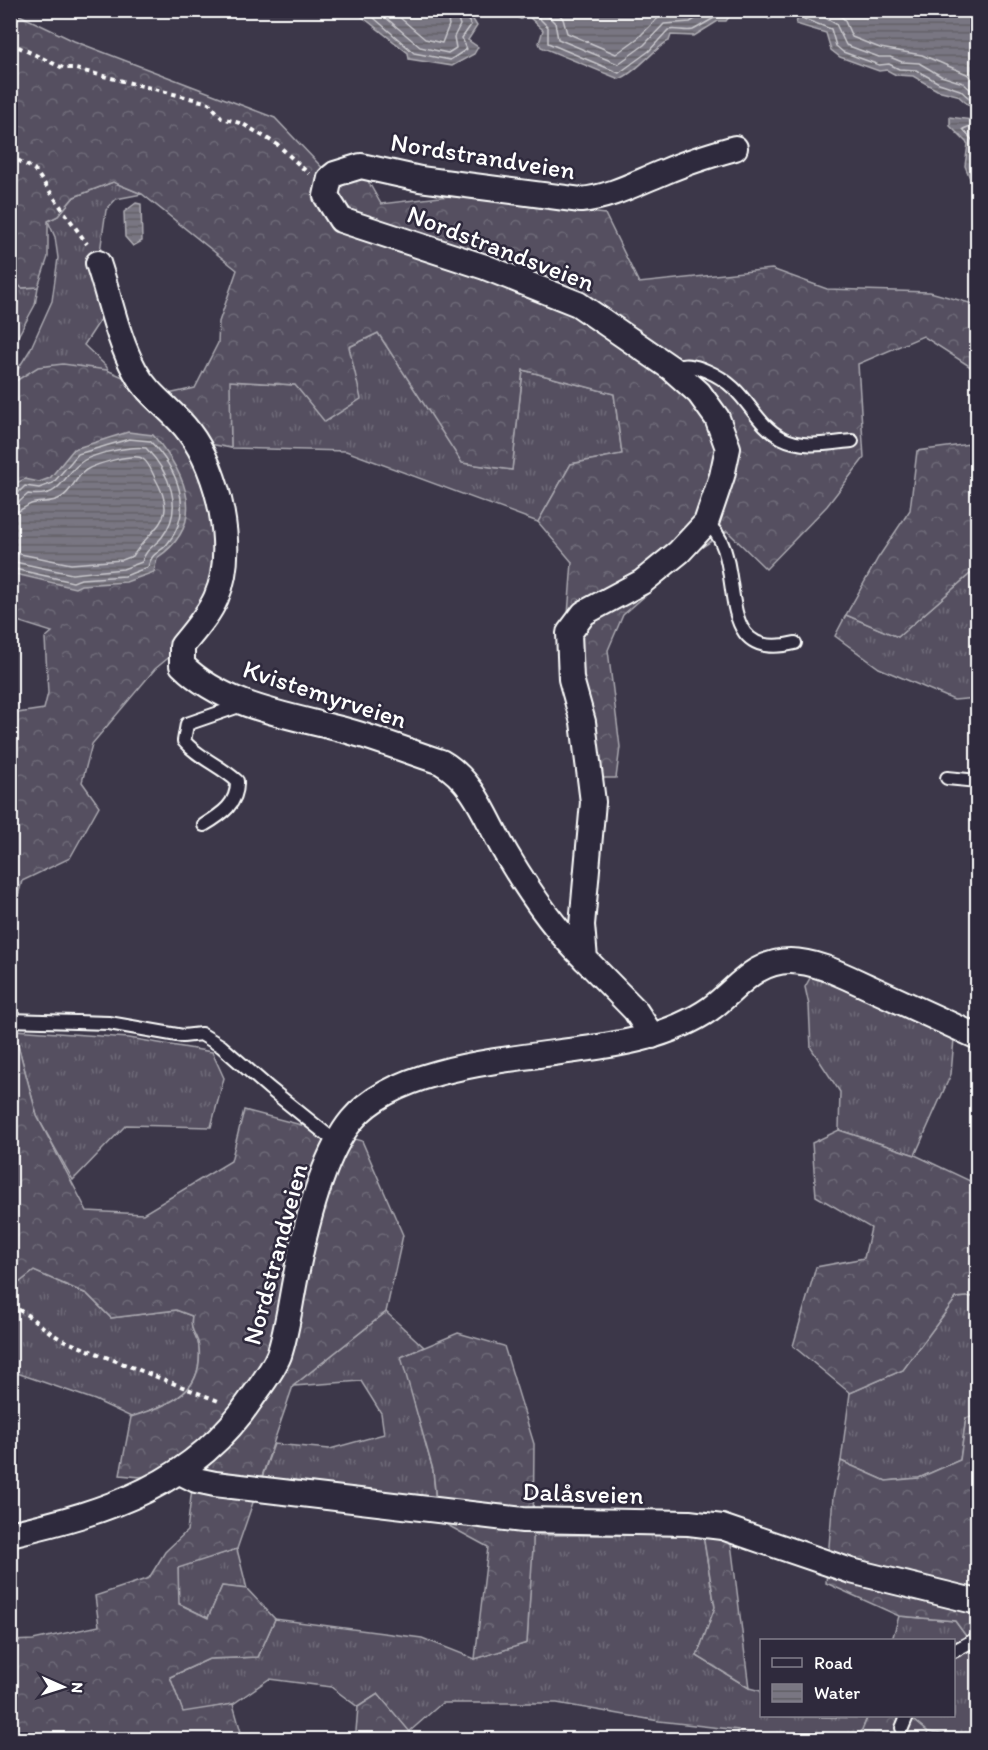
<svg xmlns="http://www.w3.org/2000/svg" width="988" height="1750" font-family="Itim,sans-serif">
<defs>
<pattern id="grass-tufts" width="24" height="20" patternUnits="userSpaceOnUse" patternTransform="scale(1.5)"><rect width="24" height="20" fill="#555060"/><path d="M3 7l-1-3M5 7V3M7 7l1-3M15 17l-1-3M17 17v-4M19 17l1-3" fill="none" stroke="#6e6a78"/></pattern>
<pattern id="forest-crowns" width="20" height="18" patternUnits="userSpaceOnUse" patternTransform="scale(1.5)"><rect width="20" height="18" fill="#555060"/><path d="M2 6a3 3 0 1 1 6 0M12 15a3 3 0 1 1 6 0" fill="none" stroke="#6e6a78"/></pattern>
<pattern id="water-rules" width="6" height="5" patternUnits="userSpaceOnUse" patternTransform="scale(1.5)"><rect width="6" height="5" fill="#797682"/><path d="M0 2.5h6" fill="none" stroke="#626167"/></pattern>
</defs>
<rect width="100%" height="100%" fill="#3c3749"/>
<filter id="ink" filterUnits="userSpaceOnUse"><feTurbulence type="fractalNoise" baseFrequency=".0167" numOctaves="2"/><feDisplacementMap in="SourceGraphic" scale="12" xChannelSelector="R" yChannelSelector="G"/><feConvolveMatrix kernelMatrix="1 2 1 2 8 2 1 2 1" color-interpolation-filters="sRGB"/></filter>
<g filter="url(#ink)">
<g fill="url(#grass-tufts)" stroke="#aaa8b0" stroke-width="1.5">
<polygon points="113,182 142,194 116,199 106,210 96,280 103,316 84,345 106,366 120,391 11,494 11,380 30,350 52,301 58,258 55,237 48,221 58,216 74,197"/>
<polygon points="11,279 22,288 38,287 35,305 11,349"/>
<polygon points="378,333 463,463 512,470 523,370 614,394 622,454 571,464 538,522 346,451 231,448 229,381 295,385 349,347"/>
<polygon points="977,572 977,698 954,700 879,668 835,636 846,615 898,637 970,574"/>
<polygon points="818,964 956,1015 951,1074 915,1155 839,1130 840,1092 811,1048 809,1005 805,987"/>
<polygon points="14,1030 129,1038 212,1052 224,1078 211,1127 126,1125 73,1180 37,1116"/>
<path d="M34,1271L87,1294L111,1318L176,1310L192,1316C189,1333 198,1334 199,1347C204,1395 168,1404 131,1417L95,1400L11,1371V1289Z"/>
<polygon points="977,1296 977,1416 966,1418 960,1460 919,1478 886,1481 841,1461 850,1393 903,1370 956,1298"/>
<polygon points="386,1312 424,1347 402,1357 433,1470 436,1504 261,1480 274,1444 330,1449 384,1434 381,1413 361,1381 293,1386"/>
<polygon points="533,1535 703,1535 715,1608 697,1656 749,1688 761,1691 762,1716 867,1718 858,1739 738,1740 738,1730 659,1721 557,1703 442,1703 409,1732 378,1694 358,1707 331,1687 269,1679 233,1704 183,1713 170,1677 209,1659 258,1657 275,1619 422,1638 475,1659 527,1643"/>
<polygon points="237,1549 247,1589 222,1586 208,1618 178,1603 178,1567"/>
<polygon points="899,1616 955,1621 977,1651 977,1739 928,1732 909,1716 954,1716 954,1640 892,1640"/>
</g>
<g fill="url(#forest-crowns)" stroke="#aaa8b0" stroke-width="1.5">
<polygon points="11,11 74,41 275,118 333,179 364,174 381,204 449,196 605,214 639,283 772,269 827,289 930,292 977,305 977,371 923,336 858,364 864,458 827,506 766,569 727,531 699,549 623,615 608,650 620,747 616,778 598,778 568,615 572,562 538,522 571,464 622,454 614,394 523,370 512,470 462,463 378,333 349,347 361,399 325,422 295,385 230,381 231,448 204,443 220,570 173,654 155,669 92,744 82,782 99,806 70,858 22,881 11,920 11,714 44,709 48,693 45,638 52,632 11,619 11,384 38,367 63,364 107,370 164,395 195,388 218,343 219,322 237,270 142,194 113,182 74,197 58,216 48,221 48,257 38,287 22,288 11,279"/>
<polygon points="977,443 977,572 970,574 898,637 846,615 878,558 910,510 917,451"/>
<path d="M11,1029L14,1030L37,1116L87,1211L143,1214L231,1161L244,1110L362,1141L403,1235L386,1312L293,1386L237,1549L178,1568L179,1604L208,1618L222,1586L247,1589L275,1619L258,1657L209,1659L170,1677L183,1712L233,1704L243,1739H11V1641L33,1640L99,1626L95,1596L149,1578L165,1552L187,1531L192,1488L151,1478L120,1475L131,1417C168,1405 204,1395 199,1347C198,1334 189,1333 192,1316L176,1310L111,1318L87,1294L34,1271L11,1289Z"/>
<polygon points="839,1130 915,1155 974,1183 978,1181 977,1296 956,1298 903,1370 850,1393 793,1346 816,1267 864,1258 871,1228 816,1196 812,1143"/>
<polygon points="458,1333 504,1346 534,1444 533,1547 527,1643 475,1659 488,1547 438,1520 433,1470 401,1357"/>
<polygon points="977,1416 977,1651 955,1621 899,1616 826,1583 833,1497 841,1461 886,1481 919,1478 960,1460 966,1418"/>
<polygon points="703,1535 731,1543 749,1688 697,1656 715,1607"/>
<polygon points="378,1694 416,1739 347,1739 356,1731 358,1707"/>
<polygon points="868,1716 909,1716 928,1732 925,1739 858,1740"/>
</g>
<g fill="url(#water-rules)" stroke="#afadb4" stroke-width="1.5">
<polygon points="355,11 468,11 477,26 468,40 478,47 474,54 452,66 409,59 408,53"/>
<path d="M501,11H779L777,16L769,19L764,15L733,12L726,21H718L694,36L671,35L669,41C660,43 634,75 619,79L541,47L539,43L543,30L527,15H522L521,19Z"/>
<polygon points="799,11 977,11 977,195 965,166 968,144 950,126 950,117 972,120 972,108 957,95 937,90 913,76 896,75 887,70 879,71 840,57 831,50 826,33 796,24"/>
<polygon points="136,203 141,204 142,241 133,246 125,237 124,212"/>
<path d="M128,432L153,435C187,475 208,523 157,558L154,572L126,582L81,585L75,588L11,573V494L18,482L25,479L39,482L50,478L74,449Z"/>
</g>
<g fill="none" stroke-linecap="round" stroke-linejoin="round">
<g stroke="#c9c8cd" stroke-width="1.5">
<polyline points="365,10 414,53 450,60 467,49 462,38 471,25 462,10"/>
<polyline points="377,10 420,47 448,53 456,48 454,37 460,25 455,10"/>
<polyline points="391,10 425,39 442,43 449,25 446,10"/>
<path d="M531,10L548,27V43L619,73L649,51L668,30C676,28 685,32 693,30C697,28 725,12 726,10"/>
<polyline points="542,10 555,23 558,39 618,64 644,45 664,24 690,22 710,10"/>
<polyline points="556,10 563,19 567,33 616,54 638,38 659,17 691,10"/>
<polyline points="804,10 804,19 831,29 836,46 843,52 879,65 889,64 899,69 916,70 939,83 960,90 978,106"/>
<polyline points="812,10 836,24 846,45 879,57 890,57 902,62 919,63 941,76 963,83 978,96"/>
<polyline points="832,10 844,19 852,37 880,48 922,55 967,74 978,84"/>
<polyline points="978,123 963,129 974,142 972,166 978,183"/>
<path d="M10,496L16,495L25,486L39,488L53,483L78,454L129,439L150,441C177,469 195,509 168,543C159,555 153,550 148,567L125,576L81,579L73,582L10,568"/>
<path d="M10,504L19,502L28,494C61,498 59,481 79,464C91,453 131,446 146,448C169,472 185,508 162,537C154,547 146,548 142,562L123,569L72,574L10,561"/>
<path d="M10,513C20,513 23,507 31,504C39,501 51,504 62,497C72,491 76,476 86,470C96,464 135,452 143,459C149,463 152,472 155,478C180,522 153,524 133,556L122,560L71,564L10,552"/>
</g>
<defs>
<g id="service">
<path d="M671,368C685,364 693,365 707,371C748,388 751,422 782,438C803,449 830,443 852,441"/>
<path d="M706,523C752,554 705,665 795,643"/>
<polyline points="947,778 978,781"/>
<path d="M204,825C222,814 238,804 237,781C221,766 197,757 184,741L187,724L245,704"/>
<polyline points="10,1020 109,1023 183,1036 201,1034 221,1046 269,1088 336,1142"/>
<polyline points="954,1651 978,1638"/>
<polyline points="902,1728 907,1716"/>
</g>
<g id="minor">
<path d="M98,263C110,298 117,338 135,371C148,396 173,410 189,432C219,471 237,551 216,598C208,616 194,631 182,646V665C225,708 293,716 348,731C380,740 410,752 441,762C476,782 487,822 507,855C529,892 554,929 585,959"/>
<path d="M652,1036L635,1010L585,959L582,925L593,802L583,722L571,679L569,633L584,613L642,582L679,552L706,523L722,476L728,448L717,418L699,393L671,368L578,304L485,267L341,220L326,196L330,178L335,174L361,166L420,179L581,200C611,197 636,183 664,172C687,162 710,155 735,148"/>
<polyline points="180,1472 196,1480 215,1484 523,1520 689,1523 722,1527 851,1571 978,1602"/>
<path d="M10,1534C107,1512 194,1485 252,1398C262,1384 273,1370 279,1355C287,1331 290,1305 295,1280C304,1233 322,1156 352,1120C407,1053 566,1060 647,1037C667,1032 693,1021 710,1009C736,990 754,961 790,961C818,961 848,978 873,989C908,1005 943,1021 978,1037"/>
</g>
</defs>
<use href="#service" stroke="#fff" stroke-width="16"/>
<use href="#minor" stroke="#fff" stroke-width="28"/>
<g stroke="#fff" stroke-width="4" stroke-dasharray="4.5 4.5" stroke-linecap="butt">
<polyline points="10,43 63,68 72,68 209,103 222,118 243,124 278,145 309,174"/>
<polyline points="10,156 34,169 87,244"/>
<path d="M10,1306C30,1313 45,1332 65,1341L221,1402"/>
</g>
<use href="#service" stroke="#2f2a3d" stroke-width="12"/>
<use href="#minor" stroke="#2f2a3d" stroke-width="24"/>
</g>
</g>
<g text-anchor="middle" stroke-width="5" stroke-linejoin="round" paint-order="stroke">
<g font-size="26" fill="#fff" stroke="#2f2a3d">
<text transform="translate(483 156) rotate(9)" y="9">Nordstrandveien</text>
<text transform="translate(501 248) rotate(21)" y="9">Nordstrandsveien</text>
<text transform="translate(325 694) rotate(18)" y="9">Kvistemyrveien</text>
<text transform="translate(275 1254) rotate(-75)" y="9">Nordstrandveien</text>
<text transform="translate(583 1493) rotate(2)" y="9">Dalåsveien</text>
</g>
</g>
<rect width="988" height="1750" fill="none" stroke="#2f2a3d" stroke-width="36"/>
<rect x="18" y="18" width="952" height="1714" fill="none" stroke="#fff" stroke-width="2" filter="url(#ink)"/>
<rect x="760" y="1639" width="195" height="78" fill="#2f2a3d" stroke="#827f8b" stroke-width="1.5"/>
<rect x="772" y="1658" width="30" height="9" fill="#2f2a3d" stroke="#827f8b" stroke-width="1.5"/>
<text x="814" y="1669" font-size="18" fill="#ffffff">Road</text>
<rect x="772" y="1684" width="30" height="18" fill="url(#water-rules)" stroke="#827f8b" stroke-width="1.5"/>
<text x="814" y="1699" font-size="18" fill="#ffffff">Water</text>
<g transform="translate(63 1687) rotate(93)" stroke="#2f2a3d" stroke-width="4.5" paint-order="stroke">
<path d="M0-4.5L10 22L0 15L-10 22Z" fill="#ffffff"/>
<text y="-9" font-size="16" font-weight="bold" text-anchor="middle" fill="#ffffff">N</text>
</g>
</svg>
